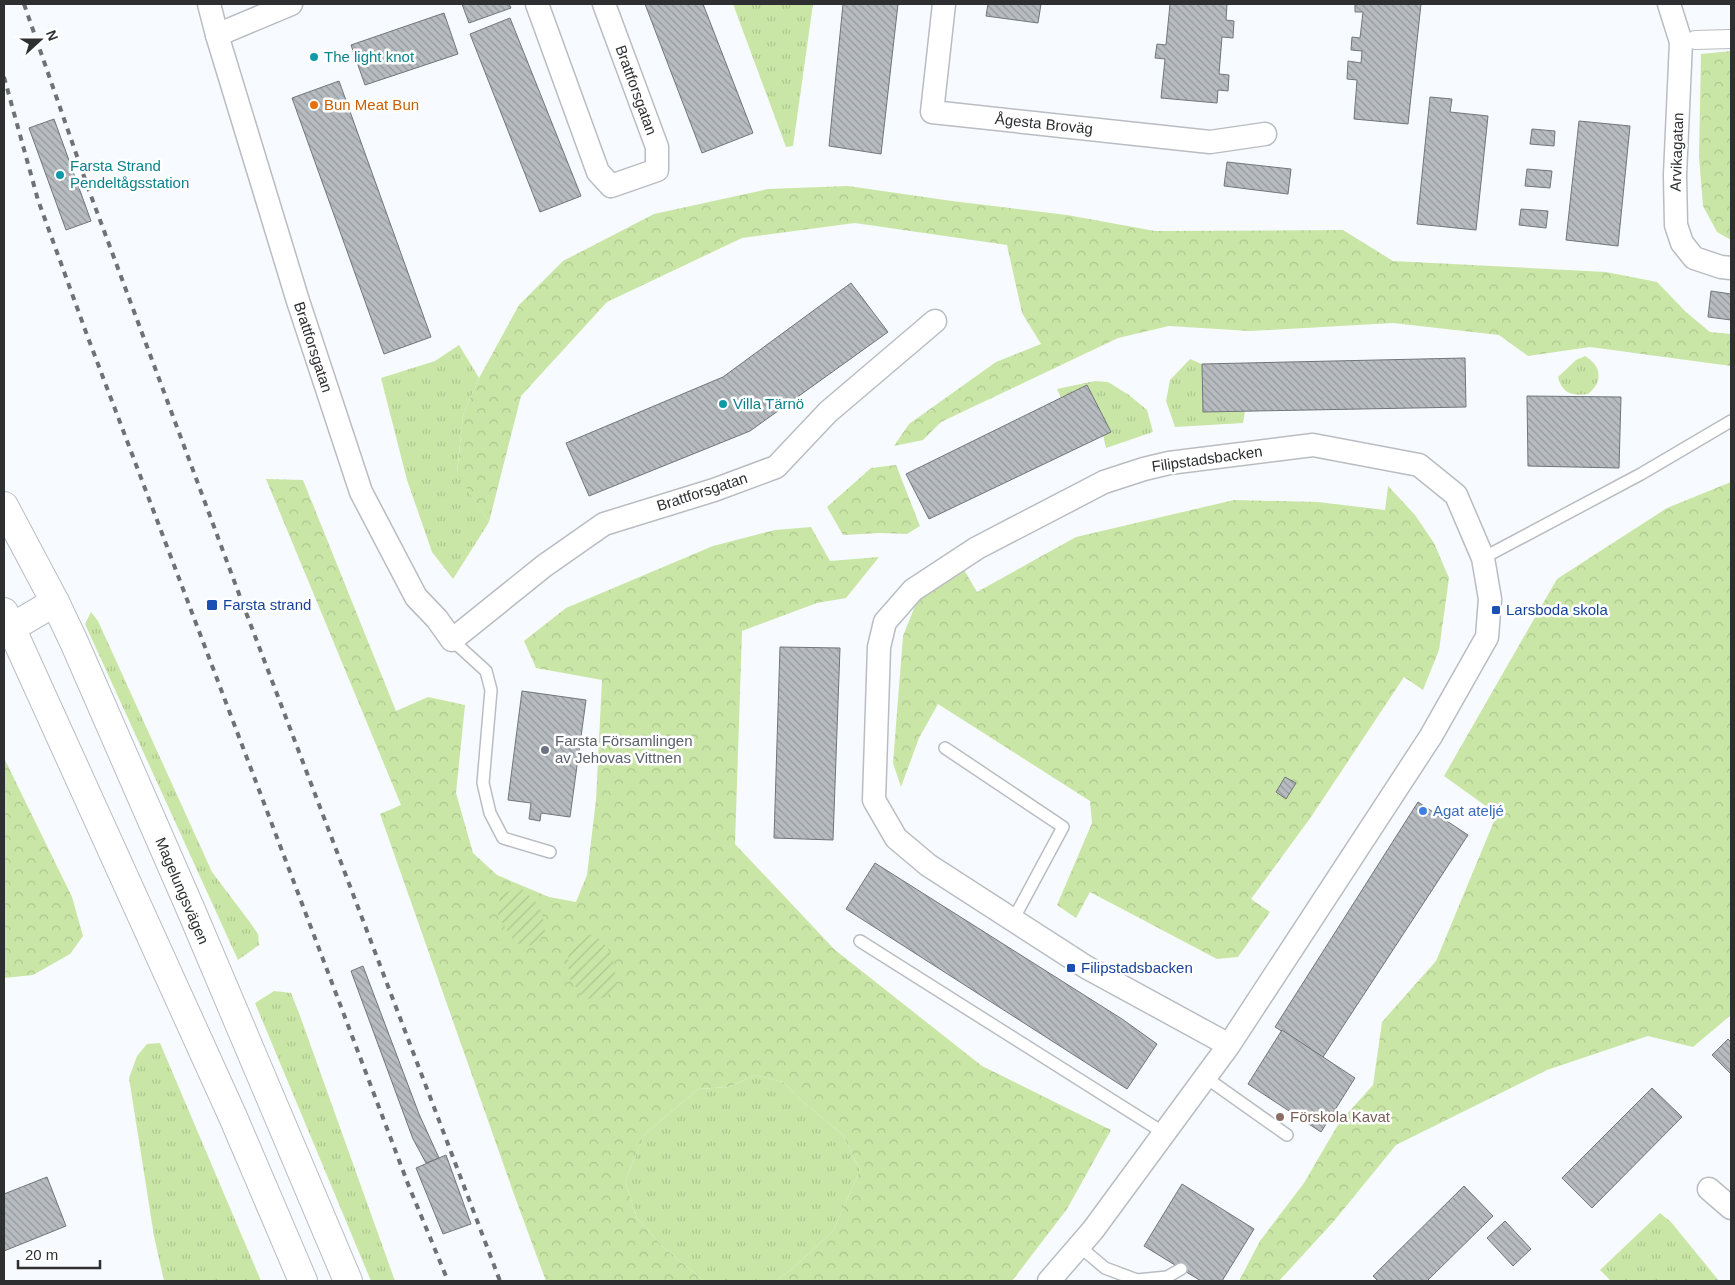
<svg xmlns="http://www.w3.org/2000/svg" width="1735" height="1285" font-family="Arial,sans-serif">
<defs>
<pattern id="grass-tufts" width="24" height="20" patternUnits="userSpaceOnUse" patternTransform="scale(1.25)"><rect width="24" height="20" fill="#cae6a6"/><path d="M3 7l-1-3M5 7V3M7 7l1-3M15 17l-1-3M17 17v-4M19 17l1-3" fill="none" stroke="#aec68f"/></pattern>
<pattern id="forest-crowns" width="20" height="18" patternUnits="userSpaceOnUse" patternTransform="scale(1.25)"><rect width="20" height="18" fill="#cae6a6"/><path d="M2 6a3 3 0 1 1 6 0M12 15a3 3 0 1 1 6 0" fill="none" stroke="#aec68f"/></pattern>
<pattern id="garden-furrows" width="10" height="10" patternUnits="userSpaceOnUse" patternTransform="scale(1.25)"><rect width="10" height="10" fill="#cae6a6"/><path d="M-1 1l2-2M0 10L10 0M9 11l2-2" fill="none" stroke="#aec68f"/></pattern>
<pattern id="building-back-hatch" width="6" height="6" patternUnits="userSpaceOnUse" patternTransform="scale(1.25)"><rect width="6" height="6" fill="#b7bcc0"/><path d="M-1 5l2 2M0 0l6 6M5-1l2 2" fill="none" stroke="#95999d"/></pattern>
</defs>
<rect width="100%" height="100%" fill="#f7fafe"/>
<g fill="url(#grass-tufts)">
<polygon points="733,4 813,4 793,146 786,147"/>
<polygon points="459,345 479,378 463,415 457,473 489,522 453,579 432,552 407,480 381,378 435,361"/>
<path d="M1585,356C1602,366 1603,382 1588,394C1573,396 1562,394 1558,377L1576,360Z"/>
<polygon points="1190,359 1202,364 1203,412 1245,411 1243,423 1175,427 1166,401 1170,380"/>
<polygon points="1095,381 1108,382 1129,395 1147,410 1153,432 1106,448 1103,435 1110,432 1087,385 1061,398 1057,389"/>
<polygon points="91,612 98,621 212,872 249,921 258,934 259,945 238,960 85,624"/>
<polygon points="274,991 291,993 299,1013 395,1281 371,1281 255,1003"/>
<polygon points="160,1043 261,1281 164,1281 154,1236 129,1078 137,1056 147,1044"/>
<polygon points="755,1075 783,1082 802,1101 843,1135 860,1170 833,1231 792,1269 776,1281 704,1281 663,1247 637,1218 625,1181 645,1134 698,1089 729,1087"/>
<polygon points="1660,1213 1671,1222 1719,1281 1611,1281 1600,1270"/>
</g>
<g fill="url(#forest-crowns)">
<polygon points="1731,51 1731,240 1717,232 1703,206 1699,157 1701,54"/>
<polygon points="848,186 952,201 1067,215 1155,231 1343,230 1393,261 1606,272 1657,282 1686,312 1710,332 1731,334 1731,366 1590,347 1528,356 1499,335 1393,323 1250,331 1169,326 1118,338 941,422 923,440 894,446 909,424 996,362 1041,344 1022,313 1007,245 855,223 742,238 607,302 521,396 489,522 457,474 463,415 479,378 519,305 563,261 654,214 768,189"/>
<polygon points="896,465 920,526 907,534 880,533 843,535 827,507 871,468"/>
<polygon points="266,479 303,480 396,711 428,697 465,705 456,793 473,853 497,875 549,897 576,902 587,875 596,800 602,680 536,668 524,641 566,608 713,546 775,530 811,527 830,561 879,557 846,598 817,603 742,631 735,844 835,950 982,1066 1111,1130 1067,1209 1012,1281 776,1281 792,1269 833,1231 860,1170 843,1135 802,1101 783,1082 755,1075 729,1087 698,1089 645,1134 625,1181 637,1218 663,1247 704,1281 546,1281 516,1200 380,814 401,805"/>
<polygon points="1731,482 1731,1015 1693,1047 1648,1036 1547,1070 1396,1145 1334,1221 1279,1281 1239,1281 1260,1241 1304,1183 1339,1123 1373,1085 1382,1022 1436,961 1497,814 1444,776 1557,579 1667,508"/>
<polygon points="1388,486 1415,515 1434,543 1449,578 1439,650 1423,690 1404,677 1311,817 1251,899 1270,912 1238,957 1217,959 1090,892 1076,918 1057,905 1092,823 1090,801 938,704 919,738 901,787 893,763 903,636 917,601 963,568 977,592 1076,537 1234,500 1318,502 1385,510"/>
<polygon points="4,758 72,897 83,936 70,954 33,975 4,978"/>
</g>
<g fill="url(#garden-furrows)">
<path d="M520,888C540,904 542,907 545,933L535,946L516,944L498,916L500,894Z"/>
<path d="M593,934C613,949 615,961 616,985L606,997L585,999L569,978L568,956L578,938Z"/>
</g>
<g fill="url(#building-back-hatch)" stroke="#71767a">
<polygon points="462,4 509,4 511,8 469,23"/>
<polygon points="645,4 703,4 753,133 702,153"/>
<polygon points="843,4 898,4 881,154 829,146"/>
<polygon points="988,4 1041,4 1038,23 986,16"/>
<polygon points="1170,4 1227,4 1226,20 1234,21 1233,38 1222,37 1219,74 1229,75 1228,91 1218,90 1217,103 1161,98 1165,59 1155,58 1157,44 1166,45"/>
<polygon points="1355,4 1421,4 1408,124 1354,119 1357,80 1347,79 1348,61 1361,63 1362,51 1351,50 1352,37 1360,38 1363,12 1355,12"/>
<polygon points="444,13 458,54 365,85 351,45"/>
<polygon points="510,18 581,196 540,212 470,34"/>
<polygon points="339,81 431,337 384,354 292,98"/>
<polygon points="1430,97 1452,99 1450,112 1488,116 1476,230 1417,224"/>
<polygon points="54,119 91,221 66,230 29,128"/>
<polygon points="1579,121 1630,126 1618,246 1566,240"/>
<polygon points="1532,129 1555,131 1554,146 1530,144"/>
<polygon points="1227,162 1291,169 1288,194 1224,186"/>
<polygon points="1527,169 1552,171 1550,188 1525,186"/>
<polygon points="1521,209 1548,211 1546,228 1519,225"/>
<polygon points="851,283 888,332 750,431 589,496 566,443 723,377"/>
<polygon points="1711,291 1731,294 1731,320 1708,317"/>
<polygon points="1465,358 1466,407 1203,412 1202,364"/>
<polygon points="1087,385 1111,432 929,519 906,474"/>
<polygon points="1527,396 1621,397 1619,468 1528,466"/>
<polygon points="780,647 840,648 833,840 774,838"/>
<polygon points="522,691 586,700 570,817 541,813 540,821 529,819 531,803 508,800"/>
<polygon points="1285,777 1296,783 1286,799 1276,792"/>
<polygon points="1418,802 1468,835 1323,1057 1275,1027"/>
<polygon points="875,863 1122,1019 1157,1044 1127,1089 846,909"/>
<polygon points="363,966 419,1114 439,1158 426,1163 413,1139 351,971"/>
<polygon points="1282,1030 1355,1078 1321,1132 1248,1084"/>
<polygon points="1728,1039 1731,1042 1731,1074 1712,1055"/>
<polygon points="1652,1088 1682,1117 1592,1208 1562,1178"/>
<polygon points="446,1155 471,1224 443,1234 416,1168"/>
<polygon points="47,1177 66,1226 4,1251 4,1194"/>
<polygon points="1182,1184 1254,1229 1222,1281 1201,1281 1144,1246"/>
<polygon points="1464,1186 1493,1216 1427,1281 1378,1281 1373,1276"/>
<polygon points="1505,1221 1531,1249 1513,1266 1487,1238"/>
</g>
<g fill="none" stroke-linecap="round" stroke-linejoin="round">
<defs>
<g id="service">
<polyline points="1483,558 1641,474 1731,421"/>
<polyline points="452,640 486,671 491,690 483,783 490,813 503,838 550,852"/>
<polyline points="945,748 1063,827 1013,920"/>
<polyline points="860,941 1164,1133"/>
<polyline points="1205,1077 1287,1135"/>
<polyline points="1079,1246 1105,1268 1137,1280 1167,1277 1181,1269"/>
</g>
<polyline id="pedestrian" points="1695,40 1731,39"/>
<g id="minor">
<polyline points="209,4 217,35 298,301 361,492 416,597 437,619 452,640 544,566 604,524 714,490 776,467 828,412 935,321"/>
<polyline points="537,4 598,172 611,186 657,170 657,147 604,4"/>
<polyline points="944,4 932,112 1210,142 1265,134"/>
<polyline points="1669,4 1681,42 1675,175 1676,225 1682,243 1694,258 1721,267 1731,268"/>
<polyline points="217,35 291,4"/>
<polyline points="1709,1189 1731,1208"/>
<polyline points="1049,1281 1093,1230 1229,1045 1431,736 1487,637 1490,599 1483,558 1456,495 1419,465 1313,445 1169,463 1144,469 1104,482 977,548 913,590 885,622 879,647 874,800 896,838 928,865 1086,967 1229,1045"/>
</g>
<g id="secondary">
<polyline points="4,506 55,602 74,642 191,910 348,1281"/>
<polyline points="4,612 233,1117 303,1281"/>
<polyline points="11,628 55,602"/>
</g>
</defs>
<use href="#service" stroke="#b9bdc2" stroke-width="14"/>
<use href="#pedestrian" stroke="#b9bdc2" stroke-width="20"/>
<use href="#minor" stroke="#b9bdc2" stroke-width="25"/>
<use href="#secondary" stroke="#b9bdc2" stroke-width="30"/>
<use href="#service" stroke="#fff" stroke-width="11"/>
<use href="#pedestrian" stroke="#fff" stroke-width="18"/>
<use href="#minor" stroke="#fff" stroke-width="22"/>
<use href="#secondary" stroke="#fff" stroke-width="28"/>
<g stroke="#6f7174" stroke-width="4" stroke-dasharray="6 6" stroke-linecap="butt">
<polyline points="24,4 87,185 239,594 500,1281"/>
<polyline points="4,77 38,200 87,335 408,1184 448,1281"/>
</g>
</g>
<g fill="#0f9aa8" stroke="#fff" stroke-width="2">
<circle cx="314" cy="57" r="5"/>
<circle cx="60" cy="175" r="5"/>
<circle cx="723" cy="404" r="5"/>
</g>
<circle fill="#e8710a" stroke="#fff" stroke-width="2" cx="314" cy="105" r="5"/>
<g fill="#1a4fb4" stroke="#fff" stroke-width="2">
<rect x="206" y="599" width="12" height="12" rx="2.5"/>
<rect x="1491" y="605" width="10" height="10" rx="2.5"/>
<rect x="1066" y="963" width="10" height="10" rx="2.5"/>
</g>
<circle fill="#6b7280" stroke="#fff" stroke-width="2" cx="545" cy="750" r="5"/>
<circle fill="#3f7fe0" stroke="#fff" stroke-width="2" cx="1423" cy="811" r="5"/>
<circle fill="#8d6e63" stroke="#fff" stroke-width="2" cx="1280" cy="1117" r="5"/>
<g text-anchor="middle" stroke-width="5" stroke-linejoin="round" paint-order="stroke">
<g font-size="15" fill="#0d838f" stroke="#fff" text-anchor="start">
<text x="324" y="62">The light knot</text>
<text x="70" y="171">Farsta Strand<tspan x="70" dy="17">Pendeltågsstation</tspan></text>
<text x="733" y="409">Villa Tärnö</text>
</g>
<g font-size="15" fill="#2e2f31" stroke="#fff">
<text transform="translate(636 90) rotate(70)" y="5">Brattforsgatan</text>
<text transform="translate(1044 124) rotate(6)" y="5">Ågesta Broväg</text>
<text transform="translate(1677 152) rotate(-88)" y="5">Arvikagatan</text>
<text transform="translate(313 347) rotate(72)" y="5">Brattforsgatan</text>
<text transform="translate(1207 459) rotate(-8)" y="5">Filipstadsbacken</text>
<text transform="translate(702 492) rotate(-18)" y="5">Brattforsgatan</text>
<text transform="translate(182 891) rotate(67)" y="5">Magelungsvägen</text>
</g>
<g font-size="15" fill="#c56008" stroke="#fff" text-anchor="start">
<text x="324" y="110">Bun Meat Bun</text>
</g>
<g font-size="15" fill="#164399" stroke="#fff" text-anchor="start">
<text x="223" y="610">Farsta strand</text>
<text x="1506" y="615">Larsboda skola</text>
<text x="1081" y="973">Filipstadsbacken</text>
</g>
<g font-size="15" fill="#5b616d" stroke="#fff" text-anchor="start">
<text x="555" y="746">Farsta Församlingen<tspan x="555" dy="17">av Jehovas Vittnen</tspan></text>
</g>
<g font-size="15" fill="#366cbe" stroke="#fff" text-anchor="start">
<text x="1433" y="816">Agat ateljé</text>
</g>
<g font-size="15" fill="#785e54" stroke="#fff" text-anchor="start">
<text x="1290" y="1122">Förskola Kavat</text>
</g>
</g>
<rect width="1735" height="1285" fill="none" stroke="#2e2f31" stroke-width="10"/>
<g transform="translate(40 40) rotate(69)" stroke="#ffffff" stroke-width="4" paint-order="stroke">
<path d="M0-4L9 19L0 12L-9 19Z" fill="#2e2f31"/>
<text y="-8" font-size="14" font-weight="bold" text-anchor="middle" fill="#2e2f31">N</text>
</g>
<path d="M18 1260v8h82v-8" fill="none" stroke="#2e2f31" stroke-width="2.5"/>
<text x="25" y="1260" font-size="15" fill="#2e2f31" stroke="#ffffff" stroke-width="4" paint-order="stroke">20 m</text>
</svg>
